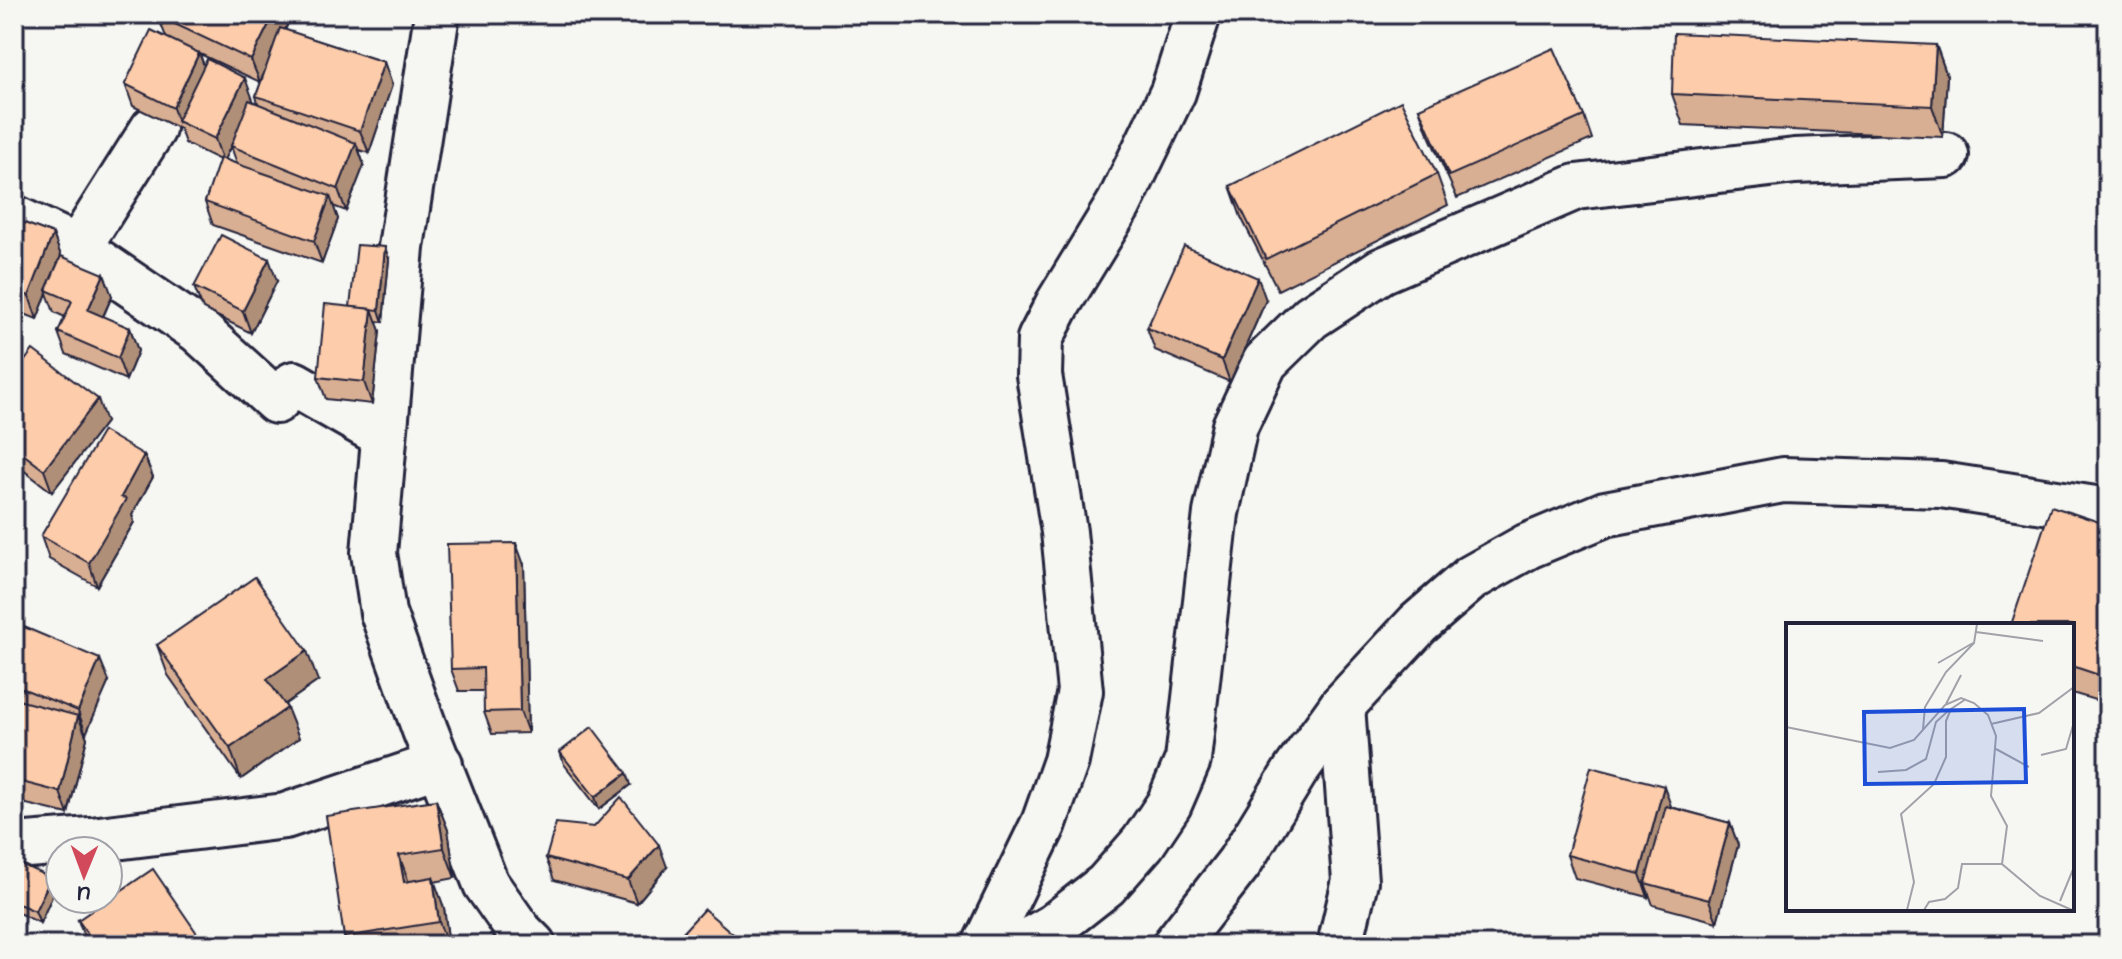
<svg xmlns="http://www.w3.org/2000/svg" width="2122" height="959" font-family="'Architects Daughter',sans-serif">
<rect width="100%" height="100%" fill="#f6f6f2"/>
<filter id="ink" filterUnits="userSpaceOnUse"><feTurbulence type="fractalNoise" baseFrequency=".0125" numOctaves="2"/><feDisplacementMap in="SourceGraphic" scale="16" xChannelSelector="R" yChannelSelector="G"/><feConvolveMatrix kernelMatrix="1 2 1 2 8 2 1 2 1" color-interpolation-filters="sRGB"/></filter>
<g filter="url(#ink)">
<g fill="none" stroke-linecap="round" stroke-linejoin="round">
<defs>
<g id="street">
<polyline points="14,218 78,248 198,330 276,401 294,384 383,435"/>
<polyline points="78,248 153,129"/>
<polyline points="14,846 91,840 285,816 440,764"/>
<polyline points="985,945 1044,823 1066,761 1080,691 1064,532 1039,375 1040,339 1058,304 1119,204 1173,92 1198,14"/>
<polyline points="1021,945 1054,926 1106,885 1143,843 1169,804 1188,760 1216,513 1235,426 1265,362 1311,317 1381,271 1576,187 1795,161 1946,155"/>
<polyline points="1340,945 1355,881 1342,706"/>
</g>
<g id="primary">
<polyline points="437,14 401,247 374,553 383,613 425,730 486,884 519,931 533,945"/>
<polyline points="1175,945 1239,863 1296,770 1342,706 1418,624 1471,578 1528,546 1605,514 1783,480 1941,485 2108,511"/>
</g>
</defs>
<use href="#street" stroke="#22223b" stroke-width="50"/>
<use href="#primary" stroke="#22223b" stroke-width="50"/>
<use href="#street" stroke="#f6f6f2" stroke-width="44"/>
<use href="#primary" stroke="#f6f6f2" stroke-width="44"/>
</g>
<g fill="#d9af93" stroke="#22223b" stroke-width="2" fill-rule="evenodd">
<path d="M159,14H288L290,19L285,30L384,62L392,85L369,153L359,150L364,165L346,211L333,206L338,219L322,263L213,225L205,202L220,160L185,143L180,129L133,106L125,84L166,37L158,16ZM200,54L260,82L264,74L256,96L258,103L253,101V100L204,66ZM231,146L237,164L224,159Z"/>
<polygon points="1936,45 1947,76 1943,137 1683,125 1672,94"/>
<polygon points="1419,108 1584,116 1592,139 1457,198 1427,131"/>
<polygon points="1437,174 1448,205 1278,290 1241,217 1230,186"/>
<polygon points="14,219 53,234 61,256 112,296 103,317 130,328 138,351 126,380 66,354 58,332 65,317 54,312 47,293 37,319 14,310"/>
<polygon points="389,259 383,322 376,321 380,331 372,404 326,399 318,377 350,307"/>
<polygon points="277,281 251,333 203,309 194,287"/>
<polygon points="1266,300 1230,382 1155,350 1147,328"/>
<polygon points="14,375 106,422 52,492 14,463"/>
<polygon points="144,455 153,477 132,515 134,522 97,586 49,559 41,536"/>
<polygon points="2108,525 2108,704 2072,693 2072,625"/>
<polygon points="524,565 528,733 492,734 484,712 484,691 459,691 451,669"/>
<polygon points="157,645 318,681 285,704 299,738 241,779 168,675"/>
<polygon points="14,653 109,681 85,733 87,738 68,814 14,801"/>
<polygon points="560,752 631,785 599,809 564,764"/>
<polygon points="436,800 448,830 455,878 434,882 444,908 449,945 347,945 344,937"/>
<polygon points="1671,807 1730,823 1738,845 1717,922 1653,905 1649,894 1648,897 1575,878 1567,855"/>
<polygon points="546,858 667,867 637,903 554,880"/>
<polygon points="14,861 51,878 55,890 40,923 14,911"/>
<polygon points="78,920 205,945 85,940"/>
</g>
<g fill="#b08f78" stroke="#22223b" stroke-width="2">
<polygon points="274,14 288,14 290,19 260,82 251,60"/>
<polygon points="1936,45 1947,76 1943,137 1932,106"/>
<polygon points="199,53 208,76 178,122 173,108"/>
<polygon points="384,62 392,85 369,153 360,131"/>
<polygon points="245,78 253,100 223,162 215,139"/>
<polygon points="356,143 364,165 346,211 338,189"/>
<polygon points="330,196 338,219 322,263 314,241"/>
<polygon points="53,234 61,256 46,290 47,293 37,319 29,296"/>
<polygon points="385,247 389,259 383,322 379,310"/>
<polygon points="269,259 277,281 251,333 243,311"/>
<polygon points="104,274 112,296 96,332 88,310"/>
<polygon points="1258,278 1266,300 1230,382 1222,360"/>
<polygon points="372,309 380,331 372,404 364,382"/>
<polygon points="130,328 138,351 126,380 118,358"/>
<polygon points="98,399 106,422 52,492 44,470"/>
<polygon points="144,455 153,477 132,515 134,522 97,586 89,563 121,497"/>
<polygon points="516,543 524,565 528,733 520,711"/>
<polygon points="307,651 318,681 278,709 267,679"/>
<polygon points="100,659 109,681 86,734 78,711"/>
<polygon points="287,708 299,738 241,779 230,748"/>
<polygon points="78,716 87,738 68,814 60,792"/>
<polygon points="627,773 631,785 599,809 595,797"/>
<polygon points="1664,786 1672,809 1645,883 1649,894 1648,897 1640,874"/>
<polygon points="436,800 448,830 455,878 444,848"/>
<polygon points="1730,823 1738,845 1717,922 1709,900"/>
<polygon points="659,845 667,867 637,903 628,880"/>
<polygon points="399,855 410,885 404,882"/>
<polygon points="433,877 444,908 449,945 448,945 439,922"/>
<polygon points="51,878 55,890 40,923 35,911"/>
</g>
<g fill="#fcccab" stroke="#22223b" stroke-width="2">
<polygon points="159,14 274,14 251,60 158,16"/>
<polygon points="280,28 384,62 360,131 256,96"/>
<polygon points="151,30 199,53 173,108 125,84"/>
<polygon points="1674,33 1936,45 1932,106 1672,94"/>
<polygon points="1554,48 1584,116 1449,176 1419,108"/>
<polygon points="207,59 245,78 215,139 177,121"/>
<polygon points="249,100 356,143 338,189 231,146"/>
<polygon points="1401,101 1437,174 1266,259 1230,186"/>
<polygon points="220,158 330,196 314,241 205,202"/>
<polygon points="14,219 53,234 29,296 14,290"/>
<polygon points="221,235 269,259 243,311 194,287"/>
<polygon points="357,245 385,247 379,310 350,307"/>
<polygon points="1184,246 1258,278 1222,360 1147,328"/>
<polygon points="61,256 104,274 88,310 130,328 118,358 58,332 72,301 46,290"/>
<polygon points="325,304 372,309 364,382 318,377"/>
<polygon points="33,350 98,399 44,470 14,447 14,424 18,419 14,416 14,375"/>
<polygon points="103,431 144,455 121,497 126,499 89,563 41,536"/>
<polygon points="2051,506 2108,525 2108,678 2072,666 2072,625 2011,625"/>
<polygon points="516,543 520,711 484,712 483,668 451,669 447,544"/>
<polygon points="255,577 307,651 267,679 287,708 230,748 157,645"/>
<polygon points="24,627 100,659 78,711 14,685 14,653"/>
<polygon points="14,699 78,716 60,792 14,780"/>
<polygon points="592,727 627,773 595,797 560,752"/>
<polygon points="1591,767 1664,786 1640,874 1567,855"/>
<polygon points="621,797 659,845 628,880 546,858 556,823 594,827"/>
<polygon points="436,800 444,848 399,855 404,882 433,877 439,922 344,937 326,816"/>
<polygon points="1666,806 1730,823 1709,900 1645,883"/>
<polygon points="14,861 51,878 35,911 14,902"/>
<polygon points="153,869 205,945 78,945 90,937 78,920"/>
<polygon points="704,909 746,945 671,945"/>
</g>
</g>
<g transform="translate(1786 623)">
<rect width="288" height="288" fill="#f6f6f2"/>
<path fill="none" stroke="#a1a1a9" stroke-width="2" d="M190,9L257,18M152,40L187,20M160,81L175,52M205,101L253,90L288,64M0,104L104,125L128,117L159,82L175,75L188,80L202,92L210,113L205,173L221,203L216,241L254,273L286,287M137,106L139,84L160,49L188,20L191,1M210,126L243,144M255,132L280,126L288,99M92,149L120,147L140,136L150,99L162,88M274,278L288,244M121,287L128,259L115,191L148,161L160,134V98L165,86L180,76M138,287L143,279L159,276L172,265L176,241H216"/>
<path fill="#1d4ed8" fill-opacity="0.15" stroke="#1d4ed8" stroke-width="4" d="M238,86L240,159L79,161L78,89Z"/>
<rect width="288" height="288" fill="none" stroke="#22223b" stroke-width="4"/>
</g>
<rect width="2122" height="959" fill="none" stroke="#f6f6f2" stroke-width="48"/>
<rect x="24" y="24" width="2074" height="911" fill="none" stroke="#22223b" stroke-width="3" filter="url(#ink)"/>
<g transform="translate(84 875) rotate(181)"><circle r="38" fill="#f6f6f2" stroke="#a1a1a9" stroke-width="2"/>
<path d="M0-6L14 30L0 20L-14 30Z" fill="#d1495b"/>
<text y="-12" font-size="22" font-weight="bold" text-anchor="middle" fill="#22223b">U</text>
</g>
</svg>
